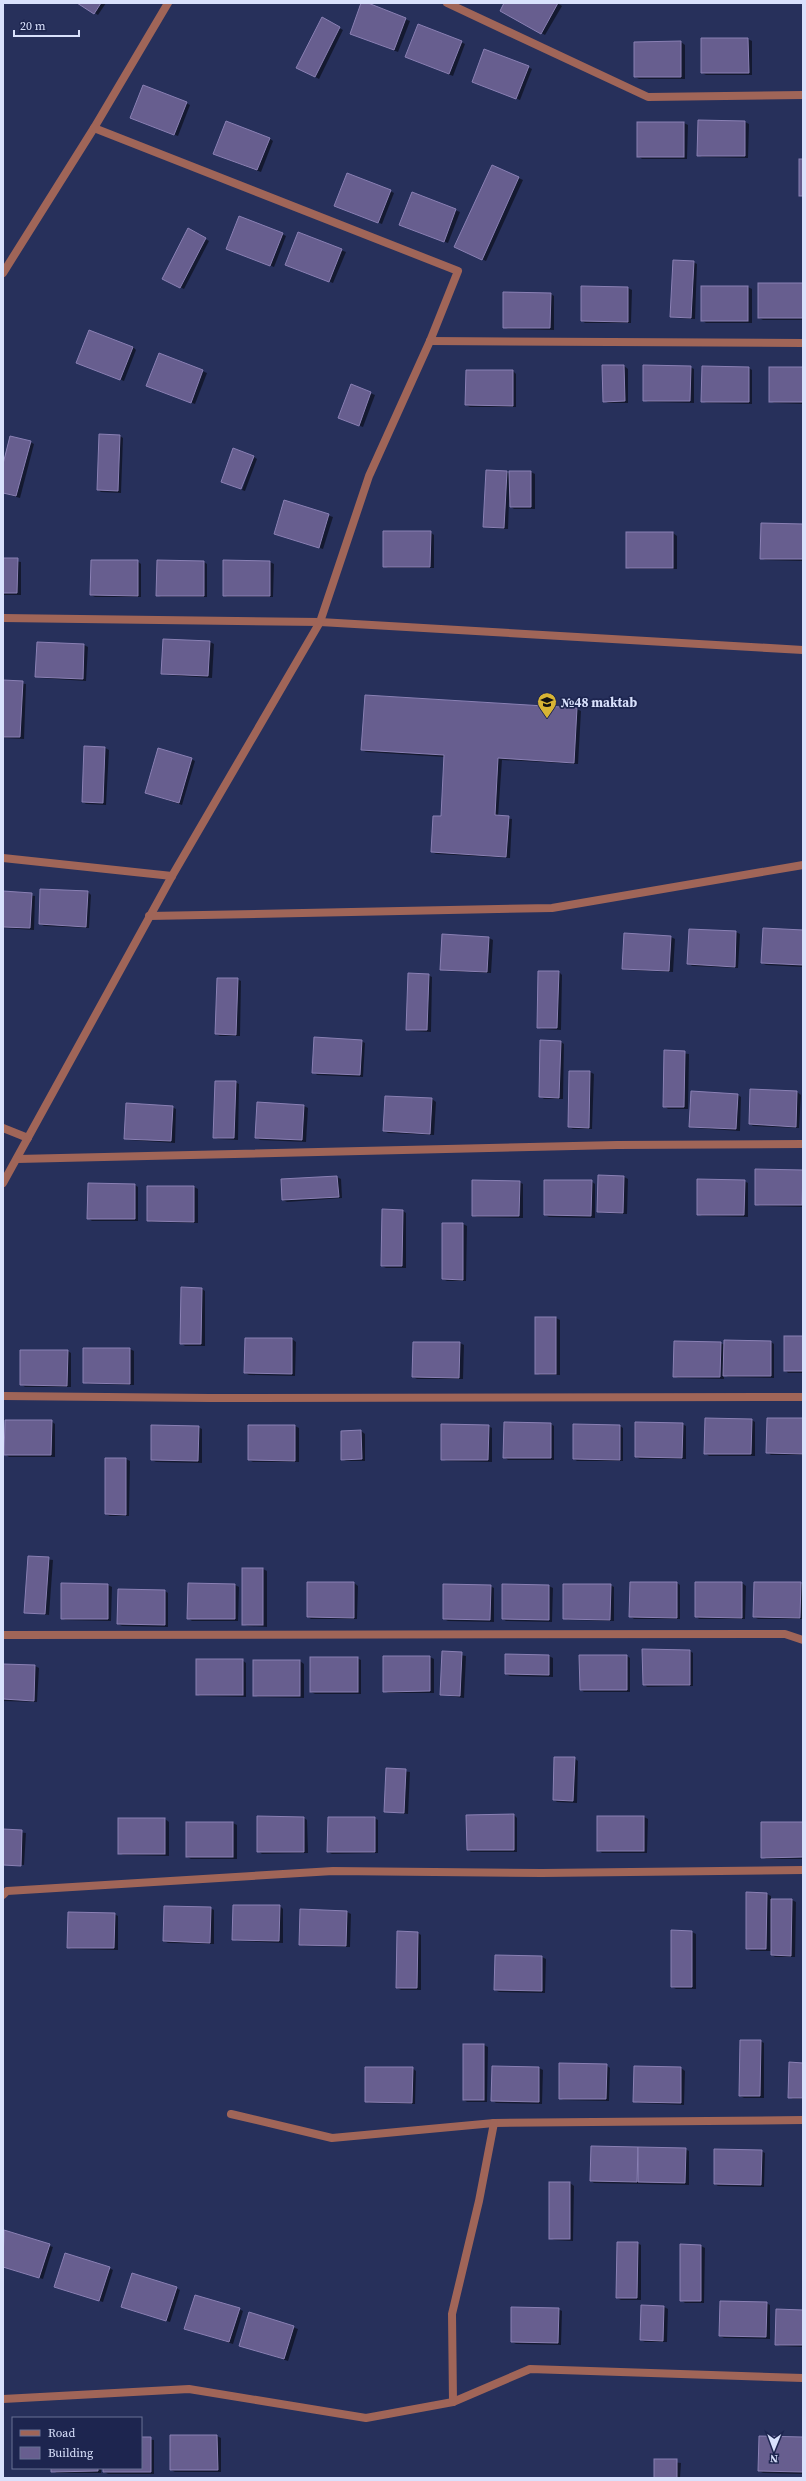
<svg xmlns="http://www.w3.org/2000/svg" width="806" height="2481" font-family="'Source Serif 4',serif">
<rect width="100%" height="100%" fill="#27305b"/>
<g fill="#0007">
<polygon points="79,3 106,3 98,15"/>
<polygon points="363,3 410,21 398,52 355,35"/>
<polygon points="505,3 557,3 562,6 545,35 501,10"/>
<polygon points="322,19 343,30 319,79 297,67"/>
<polygon points="748,39 752,41 752,75 706,75 702,73"/>
<polygon points="461,42 465,44 453,76 406,57"/>
<polygon points="681,42 685,45 685,79 639,79 635,77"/>
<polygon points="528,67 532,69 520,100 473,82"/>
<polygon points="186,103 190,105 178,136 135,120"/>
<polygon points="745,122 749,124 748,158 702,157 698,155"/>
<polygon points="684,123 688,125 687,159 642,159 638,156"/>
<polygon points="269,138 273,141 261,172 218,156"/>
<polygon points="492,166 523,180 486,261 459,249"/>
<polygon points="390,191 394,193 382,224 335,206"/>
<polygon points="413,193 460,212 448,243 404,227"/>
<polygon points="188,229 209,241 184,289 167,281"/>
<polygon points="282,234 286,236 274,267 231,250"/>
<polygon points="299,234 346,252 333,283 290,267"/>
<polygon points="693,262 697,264 695,319 675,318 671,316"/>
<polygon points="803,284 803,320 763,320 759,318"/>
<polygon points="702,287 748,287 752,289 752,323 706,323 702,320"/>
<polygon points="628,288 632,290 631,323 585,323 582,321"/>
<polygon points="551,294 554,296 554,330 508,329 504,327"/>
<polygon points="133,347 136,350 124,381 81,364"/>
<polygon points="160,354 207,373 195,404 151,388"/>
<polygon points="624,366 628,369 628,403 608,403 604,401"/>
<polygon points="690,367 694,369 694,403 648,402 644,400"/>
<polygon points="749,368 752,370 752,404 706,403 702,401"/>
<polygon points="803,368 803,404 774,403 770,401"/>
<polygon points="513,371 516,374 516,407 470,407 466,405"/>
<polygon points="352,386 375,395 363,427 343,420"/>
<polygon points="120,436 123,438 121,493 101,492 98,490"/>
<polygon points="30,442 34,444 20,498 3,493 3,468"/>
<polygon points="254,457 257,459 245,491 242,490"/>
<polygon points="506,472 510,474 531,472 535,474 535,509 514,509 511,507 509,501 508,529 488,528 484,526"/>
<polygon points="285,501 333,517 323,549 275,534"/>
<polygon points="803,525 803,561 765,560 761,558"/>
<polygon points="430,532 434,535 434,568 388,568 384,566"/>
<polygon points="627,533 673,533 677,536 677,569 630,569 627,567"/>
<polygon points="3,559 21,562 21,595 3,595"/>
<polygon points="137,561 141,564 141,597 95,597 91,595"/>
<polygon points="204,562 207,564 207,597 161,597 157,595"/>
<polygon points="270,562 274,564 273,597 227,597 224,595"/>
<polygon points="210,642 214,644 212,678 166,675 162,673"/>
<polygon points="38,643 84,645 88,647 86,681 40,678 37,676"/>
<polygon points="3,681 26,684 24,739 3,738"/>
<polygon points="577,709 581,711 578,764 502,760 498,817 512,819 510,858 436,854 432,852 442,817 445,757 366,752 362,750"/>
<polygon points="105,748 109,750 106,805 86,804 83,802"/>
<polygon points="191,759 195,761 182,805 146,793"/>
<polygon points="3,892 35,896 34,930 3,928"/>
<polygon points="88,892 91,895 89,928 44,926 40,924"/>
<polygon points="690,930 736,932 740,934 738,968 692,966 688,963"/>
<polygon points="803,931 803,967 766,965 762,963"/>
<polygon points="671,937 675,939 673,972 627,970 623,968"/>
<polygon points="489,938 493,940 491,973 445,971 441,969"/>
<polygon points="559,972 562,975 561,1030 541,1029 538,1027"/>
<polygon points="428,975 432,977 431,1032 411,1031 407,1029"/>
<polygon points="237,979 241,981 240,1036 220,1036 216,1034"/>
<polygon points="361,1041 365,1043 363,1077 317,1075 314,1072"/>
<polygon points="561,1042 564,1044 563,1099 544,1099 540,1096"/>
<polygon points="665,1051 689,1054 688,1109 668,1109 664,1106"/>
<polygon points="590,1072 594,1074 592,1129 573,1129 569,1127"/>
<polygon points="235,1082 239,1084 238,1140 218,1139 214,1137"/>
<polygon points="751,1090 797,1092 801,1095 799,1128 753,1126 750,1124"/>
<polygon points="738,1095 741,1097 740,1131 694,1128 690,1126"/>
<polygon points="432,1099 436,1102 434,1135 388,1133 384,1131"/>
<polygon points="304,1106 308,1108 306,1142 260,1140 256,1137"/>
<polygon points="172,1107 176,1109 175,1143 129,1140 125,1138"/>
<polygon points="802,1171 803,1207 760,1206 756,1204"/>
<polygon points="337,1177 341,1179 342,1198 287,1202 283,1200"/>
<polygon points="624,1177 628,1179 627,1214 602,1213 598,1211"/>
<polygon points="591,1181 595,1184 595,1218 549,1217 545,1215"/>
<polygon points="744,1181 748,1183 748,1217 702,1216 698,1214"/>
<polygon points="519,1182 523,1184 523,1218 477,1217 473,1215"/>
<polygon points="135,1185 138,1187 138,1221 92,1221 88,1218"/>
<polygon points="148,1187 194,1187 198,1189 198,1223 151,1222 148,1220"/>
<polygon points="403,1211 406,1213 406,1268 386,1268 382,1266"/>
<polygon points="443,1224 463,1224 467,1226 466,1281 447,1281 443,1279"/>
<polygon points="202,1289 205,1291 205,1346 185,1346 181,1343"/>
<polygon points="536,1318 556,1318 560,1320 560,1375 540,1375 536,1373"/>
<polygon points="803,1337 803,1373 788,1373 785,1370"/>
<polygon points="292,1339 296,1342 295,1376 249,1375 245,1373"/>
<polygon points="771,1342 774,1344 774,1378 728,1377 724,1375 724,1379 678,1378 674,1376 720,1343 725,1345"/>
<polygon points="460,1343 464,1345 463,1379 417,1379 413,1377"/>
<polygon points="84,1349 130,1349 134,1351 134,1385 88,1384 84,1382"/>
<polygon points="68,1351 71,1353 71,1387 25,1387 21,1384"/>
<polygon points="803,1419 803,1455 771,1455 767,1452"/>
<polygon points="752,1420 755,1422 755,1456 709,1456 705,1453"/>
<polygon points="51,1421 55,1424 55,1457 9,1457 5,1454"/>
<polygon points="551,1424 554,1426 554,1460 508,1460 504,1457"/>
<polygon points="682,1424 686,1426 686,1459 640,1459 636,1457"/>
<polygon points="249,1426 295,1426 299,1428 299,1462 253,1462 249,1460"/>
<polygon points="488,1426 492,1428 492,1462 446,1461 442,1459"/>
<polygon points="620,1426 623,1428 623,1461 577,1461 574,1459"/>
<polygon points="198,1427 202,1429 202,1463 156,1462 152,1460"/>
<polygon points="361,1431 365,1434 365,1461 346,1461 342,1459"/>
<polygon points="126,1459 130,1461 129,1516 110,1516 106,1514"/>
<polygon points="29,1557 53,1560 49,1615 26,1612"/>
<polygon points="243,1569 263,1569 267,1571 267,1627 247,1626 243,1624"/>
<polygon points="354,1583 358,1586 357,1619 311,1619 308,1617"/>
<polygon points="677,1583 680,1585 680,1619 634,1619 630,1616"/>
<polygon points="696,1583 742,1583 746,1586 745,1619 699,1619 696,1616"/>
<polygon points="800,1583 803,1585 803,1619 758,1619 754,1617"/>
<polygon points="62,1584 108,1585 112,1587 111,1621 65,1620 62,1618"/>
<polygon points="235,1585 239,1587 238,1621 192,1621 188,1618"/>
<polygon points="610,1585 614,1587 614,1621 568,1620 564,1618"/>
<polygon points="490,1586 494,1588 494,1622 448,1621 444,1619"/>
<polygon points="549,1586 553,1588 552,1622 506,1621 503,1619"/>
<polygon points="165,1591 168,1593 168,1627 122,1626 118,1624"/>
<polygon points="690,1651 693,1653 693,1686 647,1687 644,1684"/>
<polygon points="442,1652 466,1656 464,1698 441,1695"/>
<polygon points="506,1655 549,1656 553,1658 553,1677 510,1676 506,1674"/>
<polygon points="627,1656 630,1658 630,1692 584,1692 581,1690"/>
<polygon points="384,1657 430,1657 434,1659 434,1693 388,1693 384,1691"/>
<polygon points="357,1658 361,1660 361,1694 315,1694 311,1692"/>
<polygon points="242,1660 246,1663 246,1697 200,1696 197,1694"/>
<polygon points="300,1661 304,1664 304,1698 258,1697 254,1695"/>
<polygon points="3,1665 35,1666 39,1668 37,1702 3,1701"/>
<polygon points="574,1758 578,1761 577,1803 557,1802 554,1800"/>
<polygon points="387,1769 410,1772 408,1814 385,1811"/>
<polygon points="514,1815 517,1818 517,1852 471,1852 468,1850"/>
<polygon points="644,1817 648,1819 647,1853 602,1853 598,1850"/>
<polygon points="304,1818 307,1820 308,1853 262,1854 258,1851"/>
<polygon points="374,1818 378,1820 378,1853 332,1854 328,1852"/>
<polygon points="165,1819 169,1822 169,1856 123,1855 119,1853"/>
<polygon points="187,1823 233,1823 237,1825 237,1859 191,1859 187,1857"/>
<polygon points="803,1823 803,1859 766,1859 762,1857"/>
<polygon points="3,1830 26,1833 24,1865 3,1864"/>
<polygon points="767,1894 771,1896 771,1900 792,1900 796,1902 795,1957 775,1957 772,1955 772,1951 751,1951 747,1949"/>
<polygon points="280,1906 283,1909 283,1943 237,1941 233,1939"/>
<polygon points="210,1908 214,1910 214,1944 168,1943 164,1941"/>
<polygon points="347,1912 351,1914 350,1947 304,1946 300,1944"/>
<polygon points="114,1914 118,1916 118,1950 71,1949 68,1947"/>
<polygon points="672,1931 692,1932 696,1934 696,1989 676,1989 672,1987"/>
<polygon points="418,1933 421,1935 421,1990 401,1990 397,1988"/>
<polygon points="542,1957 546,1959 545,1993 499,1992 495,1990"/>
<polygon points="760,2041 764,2043 764,2098 744,2098 740,2096"/>
<polygon points="484,2045 488,2047 487,2102 467,2102 464,2100"/>
<polygon points="803,2064 803,2099 793,2099 789,2097"/>
<polygon points="606,2065 610,2068 609,2101 563,2100 560,2098"/>
<polygon points="635,2067 681,2068 685,2071 684,2105 638,2103 634,2101"/>
<polygon points="412,2068 416,2071 415,2104 369,2103 366,2101"/>
<polygon points="539,2068 543,2070 542,2104 496,2103 492,2100"/>
<polygon points="637,2148 685,2149 689,2151 689,2185 594,2183 591,2181"/>
<polygon points="761,2151 765,2153 764,2187 718,2186 715,2184"/>
<polygon points="570,2183 574,2186 573,2241 554,2240 550,2238"/>
<polygon points="5,2232 53,2247 43,2279 3,2267"/>
<polygon points="637,2243 641,2245 641,2300 621,2300 617,2298"/>
<polygon points="681,2245 701,2246 705,2248 704,2303 685,2303 681,2300"/>
<polygon points="109,2268 113,2270 103,2302 55,2287"/>
<polygon points="176,2288 180,2290 170,2322 122,2307"/>
<polygon points="766,2303 770,2305 770,2339 724,2338 720,2336"/>
<polygon points="642,2306 664,2307 668,2309 667,2342 645,2342 641,2340"/>
<polygon points="239,2309 243,2311 233,2344 189,2330"/>
<polygon points="558,2309 562,2311 561,2345 516,2344 512,2342"/>
<polygon points="803,2311 803,2347 780,2346 776,2344"/>
<polygon points="250,2313 298,2329 288,2361 240,2345"/>
<polygon points="171,2436 217,2436 221,2438 221,2472 175,2472 171,2470"/>
<polygon points="141,2438 154,2440 154,2474 108,2474 104,2472 104,2468 141,2468"/>
<polygon points="803,2438 803,2474 763,2473 759,2471"/>
<polygon points="655,2460 681,2463 680,2478 655,2478"/>
<polygon points="52,2468 101,2468 101,2473 56,2473"/>
</g>
<g fill="#675e8f" stroke="#8a80b4">
<polygon points="77,3 101,3 94,14"/>
<polygon points="361,3 368,3 406,18 394,50 350,34"/>
<polygon points="504,3 558,3 541,34 500,11"/>
<polygon points="322,17 340,27 315,77 296,68"/>
<polygon points="418,24 462,41 449,74 405,57"/>
<polygon points="701,38 748,38 749,73 701,73"/>
<polygon points="681,41 681,77 634,77 634,42"/>
<polygon points="484,49 529,66 516,99 472,82"/>
<polygon points="143,85 187,102 174,135 130,118"/>
<polygon points="698,120 745,121 745,156 697,156"/>
<polygon points="226,121 270,138 257,170 213,154"/>
<rect x="637" y="122" width="47" height="35"/>
<rect x="799" y="159" width="4" height="37"/>
<polygon points="492,165 519,177 482,260 454,247"/>
<polygon points="347,173 391,190 378,223 334,206"/>
<polygon points="412,192 456,209 444,242 399,225"/>
<polygon points="239,216 283,233 270,266 226,249"/>
<polygon points="188,228 206,238 180,288 162,279"/>
<polygon points="298,232 342,249 329,282 285,265"/>
<polygon points="673,260 694,261 691,318 670,317"/>
<rect x="758" y="283" width="45" height="35"/>
<polygon points="581,286 628,287 628,322 581,321"/>
<rect x="701" y="286" width="47" height="35"/>
<polygon points="503,292 551,293 550,328 503,328"/>
<polygon points="89,330 133,347 120,380 76,363"/>
<polygon points="159,353 203,370 191,403 146,386"/>
<polygon points="602,365 624,365 625,401 603,402"/>
<polygon points="643,365 691,366 690,401 643,401"/>
<polygon points="702,366 749,367 749,402 701,402"/>
<rect x="769" y="367" width="34" height="35"/>
<polygon points="466,370 513,370 513,406 465,405"/>
<polygon points="351,384 371,392 359,426 338,418"/>
<polygon points="99,434 120,435 118,491 97,490"/>
<polygon points="10,436 31,441 16,496 3,493 3,464"/>
<polygon points="233,448 254,456 241,489 221,482"/>
<polygon points="486,470 507,471 504,528 483,527"/>
<polygon points="509,471 531,471 531,507 510,507"/>
<polygon points="284,500 329,514 319,548 274,534"/>
<polygon points="761,523 803,524 803,559 760,559"/>
<polygon points="383,531 431,531 430,567 383,567"/>
<rect x="626" y="532" width="47" height="36"/>
<polygon points="3,558 18,558 17,593 3,593"/>
<polygon points="91,560 138,560 138,596 90,595"/>
<polygon points="157,560 204,561 204,596 156,596"/>
<polygon points="223,560 270,561 270,596 223,596"/>
<polygon points="163,639 210,641 208,676 161,674"/>
<polygon points="37,642 84,644 83,679 35,677"/>
<polygon points="3,680 23,681 20,737 3,737"/>
<polygon points="365,695 577,708 574,763 498,758 495,815 509,816 506,857 431,852 433,816 441,816 444,755 361,750"/>
<polygon points="84,746 105,747 103,803 82,802"/>
<polygon points="158,748 192,758 179,803 145,793"/>
<polygon points="40,889 88,891 86,927 39,924"/>
<polygon points="3,891 32,893 30,928 3,927"/>
<polygon points="763,928 803,930 803,965 761,963"/>
<polygon points="689,929 736,931 735,967 687,964"/>
<polygon points="624,933 671,936 669,971 622,969"/>
<polygon points="442,934 489,937 487,972 440,970"/>
<polygon points="538,971 559,971 557,1028 537,1028"/>
<polygon points="408,973 429,974 427,1030 406,1030"/>
<polygon points="217,978 238,978 236,1035 215,1034"/>
<polygon points="314,1037 362,1040 360,1075 312,1073"/>
<polygon points="540,1040 561,1041 559,1098 539,1097"/>
<polygon points="664,1050 685,1051 684,1107 663,1107"/>
<polygon points="569,1071 590,1071 589,1128 568,1127"/>
<polygon points="215,1081 236,1081 234,1138 213,1138"/>
<polygon points="750,1089 797,1091 796,1127 749,1124"/>
<polygon points="691,1091 738,1094 736,1129 689,1127"/>
<polygon points="385,1096 432,1098 430,1134 383,1131"/>
<polygon points="257,1102 304,1105 302,1140 255,1138"/>
<polygon points="126,1103 173,1106 171,1141 124,1139"/>
<polygon points="755,1169 803,1170 802,1205 755,1205"/>
<polygon points="598,1175 624,1176 623,1213 597,1212"/>
<polygon points="337,1176 339,1197 282,1200 281,1179"/>
<polygon points="697,1179 745,1180 744,1215 697,1215"/>
<polygon points="472,1180 520,1181 519,1216 472,1216"/>
<polygon points="544,1180 592,1180 591,1216 544,1215"/>
<polygon points="88,1183 135,1184 135,1219 87,1219"/>
<polygon points="147,1186 194,1186 194,1222 147,1221"/>
<polygon points="382,1209 403,1210 402,1266 381,1266"/>
<polygon points="442,1223 463,1223 463,1280 442,1279"/>
<polygon points="181,1287 202,1288 201,1344 180,1344"/>
<rect x="535" y="1317" width="21" height="57"/>
<rect x="784" y="1336" width="19" height="35"/>
<polygon points="245,1338 292,1338 292,1374 244,1373"/>
<polygon points="724,1340 771,1341 771,1376 723,1376"/>
<polygon points="674,1341 721,1342 720,1377 673,1377"/>
<polygon points="413,1342 460,1342 459,1378 412,1377"/>
<polygon points="83,1348 130,1348 130,1384 83,1383"/>
<polygon points="20,1350 68,1350 67,1386 20,1385"/>
<polygon points="705,1418 752,1419 751,1454 704,1454"/>
<polygon points="767,1418 803,1418 803,1454 766,1453"/>
<polygon points="5,1420 52,1420 51,1455 4,1455"/>
<polygon points="504,1422 551,1423 551,1458 503,1458"/>
<polygon points="635,1422 683,1423 682,1458 635,1457"/>
<polygon points="441,1424 489,1425 488,1460 441,1460"/>
<polygon points="573,1424 620,1425 620,1460 573,1459"/>
<polygon points="151,1425 199,1426 198,1461 151,1460"/>
<polygon points="248,1425 295,1425 295,1461 248,1460"/>
<polygon points="361,1430 362,1459 341,1460 341,1431"/>
<polygon points="105,1458 126,1458 126,1515 105,1514"/>
<polygon points="28,1556 49,1557 45,1614 24,1613"/>
<rect x="242" y="1568" width="21" height="57"/>
<polygon points="307,1582 354,1582 354,1618 307,1617"/>
<polygon points="630,1582 677,1582 677,1618 629,1617"/>
<polygon points="695,1582 742,1582 742,1618 695,1617"/>
<polygon points="754,1582 801,1582 800,1618 753,1617"/>
<polygon points="61,1583 108,1584 108,1619 61,1619"/>
<polygon points="188,1583 235,1584 235,1619 187,1619"/>
<polygon points="443,1584 491,1585 490,1620 443,1619"/>
<polygon points="502,1584 549,1585 549,1620 502,1619"/>
<polygon points="563,1584 611,1584 610,1620 563,1619"/>
<polygon points="118,1589 165,1590 165,1625 117,1624"/>
<polygon points="642,1649 690,1650 690,1685 643,1685"/>
<polygon points="442,1651 462,1652 460,1696 440,1695"/>
<polygon points="505,1654 549,1655 549,1675 505,1674"/>
<polygon points="579,1655 627,1655 627,1690 580,1690"/>
<polygon points="383,1656 430,1656 430,1691 383,1692"/>
<rect x="310" y="1657" width="48" height="35"/>
<rect x="196" y="1659" width="47" height="36"/>
<rect x="253" y="1660" width="47" height="36"/>
<polygon points="3,1664 35,1665 34,1701 3,1699"/>
<polygon points="554,1757 575,1757 573,1801 553,1800"/>
<polygon points="386,1768 406,1769 404,1813 384,1812"/>
<polygon points="514,1814 514,1850 467,1850 466,1815"/>
<polygon points="257,1816 304,1817 304,1852 257,1852"/>
<rect x="597" y="1816" width="47" height="35"/>
<polygon points="328,1817 375,1817 375,1852 327,1852"/>
<rect x="118" y="1818" width="47" height="36"/>
<rect x="186" y="1822" width="47" height="35"/>
<polygon points="761,1822 803,1822 803,1857 761,1858"/>
<polygon points="3,1829 22,1830 21,1866 3,1865"/>
<polygon points="746,1892 767,1893 766,1949 746,1949"/>
<polygon points="771,1899 792,1899 791,1956 771,1955"/>
<polygon points="233,1905 280,1905 279,1941 232,1940"/>
<polygon points="164,1906 211,1907 210,1943 163,1941"/>
<polygon points="300,1909 347,1911 346,1946 299,1945"/>
<polygon points="68,1912 115,1913 114,1948 67,1948"/>
<polygon points="671,1930 692,1931 692,1987 671,1987"/>
<polygon points="397,1931 418,1932 417,1988 396,1988"/>
<polygon points="495,1955 542,1956 542,1991 494,1990"/>
<polygon points="740,2040 761,2040 760,2096 739,2096"/>
<rect x="463" y="2044" width="21" height="56"/>
<polygon points="789,2062 803,2063 803,2098 788,2098"/>
<polygon points="559,2063 607,2064 606,2099 559,2099"/>
<polygon points="492,2066 539,2067 539,2102 491,2101"/>
<polygon points="634,2066 681,2067 681,2103 633,2102"/>
<polygon points="365,2067 413,2067 412,2103 365,2102"/>
<polygon points="591,2146 638,2147 637,2182 590,2181"/>
<polygon points="638,2147 686,2148 685,2183 638,2182"/>
<polygon points="714,2149 762,2150 761,2185 714,2184"/>
<rect x="549" y="2182" width="21" height="57"/>
<polygon points="4,2230 50,2244 39,2278 3,2267"/>
<polygon points="617,2242 638,2242 637,2298 616,2298"/>
<polygon points="680,2244 701,2245 701,2301 680,2301"/>
<polygon points="65,2253 110,2267 99,2301 54,2287"/>
<polygon points="132,2273 177,2287 166,2321 121,2307"/>
<polygon points="195,2295 240,2308 229,2342 184,2329"/>
<polygon points="720,2301 767,2302 766,2337 719,2336"/>
<polygon points="641,2305 664,2306 663,2341 640,2340"/>
<polygon points="511,2307 559,2308 558,2343 511,2342"/>
<polygon points="776,2309 803,2310 803,2345 775,2345"/>
<polygon points="249,2312 294,2326 284,2359 239,2346"/>
<polygon points="170,2435 217,2435 218,2470 170,2470"/>
<polygon points="759,2436 803,2437 803,2472 758,2471"/>
<polygon points="141,2437 151,2437 151,2472 103,2472 103,2468 141,2468"/>
<rect x="654" y="2459" width="23" height="19"/>
<polygon points="51,2468 98,2468 98,2471 51,2472"/>
</g>
<g fill="none" stroke-linecap="round" stroke-linejoin="round">
<g stroke="#a06558" stroke-width="8">
<polyline points="447,3 648,97 803,95"/>
<polyline points="3,273 94,128 168,3"/>
<polyline points="430,341 803,343"/>
<polyline points="3,618 320,622 803,650"/>
<polyline points="3,858 172,876"/>
<polyline points="149,916 552,908 803,865"/>
<polyline points="3,1128 28,1138"/>
<polyline points="17,1159 617,1145 803,1144"/>
<polyline points="3,1183 172,876 320,622 369,476 430,341 458,271 94,128"/>
<polyline points="3,1396 210,1398 803,1397"/>
<polyline points="3,1635 785,1634 803,1640"/>
<polyline points="3,1895 7,1891 333,1871 542,1873 803,1870"/>
<polyline points="231,2114 332,2138 494,2123 803,2120"/>
<polyline points="3,2399 189,2389 366,2418 453,2402 530,2369 803,2378"/>
<polyline points="453,2402 452,2314 479,2201 494,2123"/>
</g>
</g>
<defs>
<symbol id="school-pin" viewBox="-11 -11 22 30"><path d="M0 17L-7.5 6A9.5 9.5 0 1 1 7.5 6Z" fill="#d8b434" stroke="#1d254f"/><path d="M0-5L7-2L0 1L-7-2ZM-4 1L0 2.5L4 1V4Q0 6-4 4Z" fill="#111"/></symbol>
</defs>
<g fill-rule="evenodd">
<use href="#school-pin" x="536" y="691" width="22" height="30"/>
</g>
<g text-anchor="middle" stroke-width="3.5" stroke-linejoin="round" paint-order="stroke">
<g font-size="13" font-weight="bold" fill="#d9e1fc" stroke="#1d254f" text-anchor="start">
<text x="561" y="707">№48 maktab</text>
</g>
</g>
<rect width="806" height="2481" fill="none" stroke="#d9e1fc" stroke-width="8"/>
<rect x="12" y="2417" width="130" height="52" fill="#1d254f" stroke="#687094"/>
<rect x="20" y="2430" width="20" height="6" fill="#a06558" stroke="#687094"/>
<text x="48" y="2437" font-size="12" fill="#d9e1fc">Road</text>
<rect x="20" y="2447" width="20" height="12" fill="#675e8f" stroke="#687094"/>
<text x="48" y="2457" font-size="12" fill="#d9e1fc">Building</text>
<g transform="translate(774 2449) rotate(181)" stroke="#1d254f" stroke-width="3" paint-order="stroke">
<path d="M0-3L7 15L0 10L-7 15Z" fill="#d9e1fc"/>
<text y="-6" font-size="11" font-weight="bold" text-anchor="middle" fill="#d9e1fc">N</text>
</g>
<path d="M14 30v6h65v-6" fill="none" stroke="#d9e1fc" stroke-width="2"/>
<text x="20" y="30" font-size="12" fill="#d9e1fc" stroke="#1d254f" stroke-width="3" paint-order="stroke">20 m</text>
</svg>
